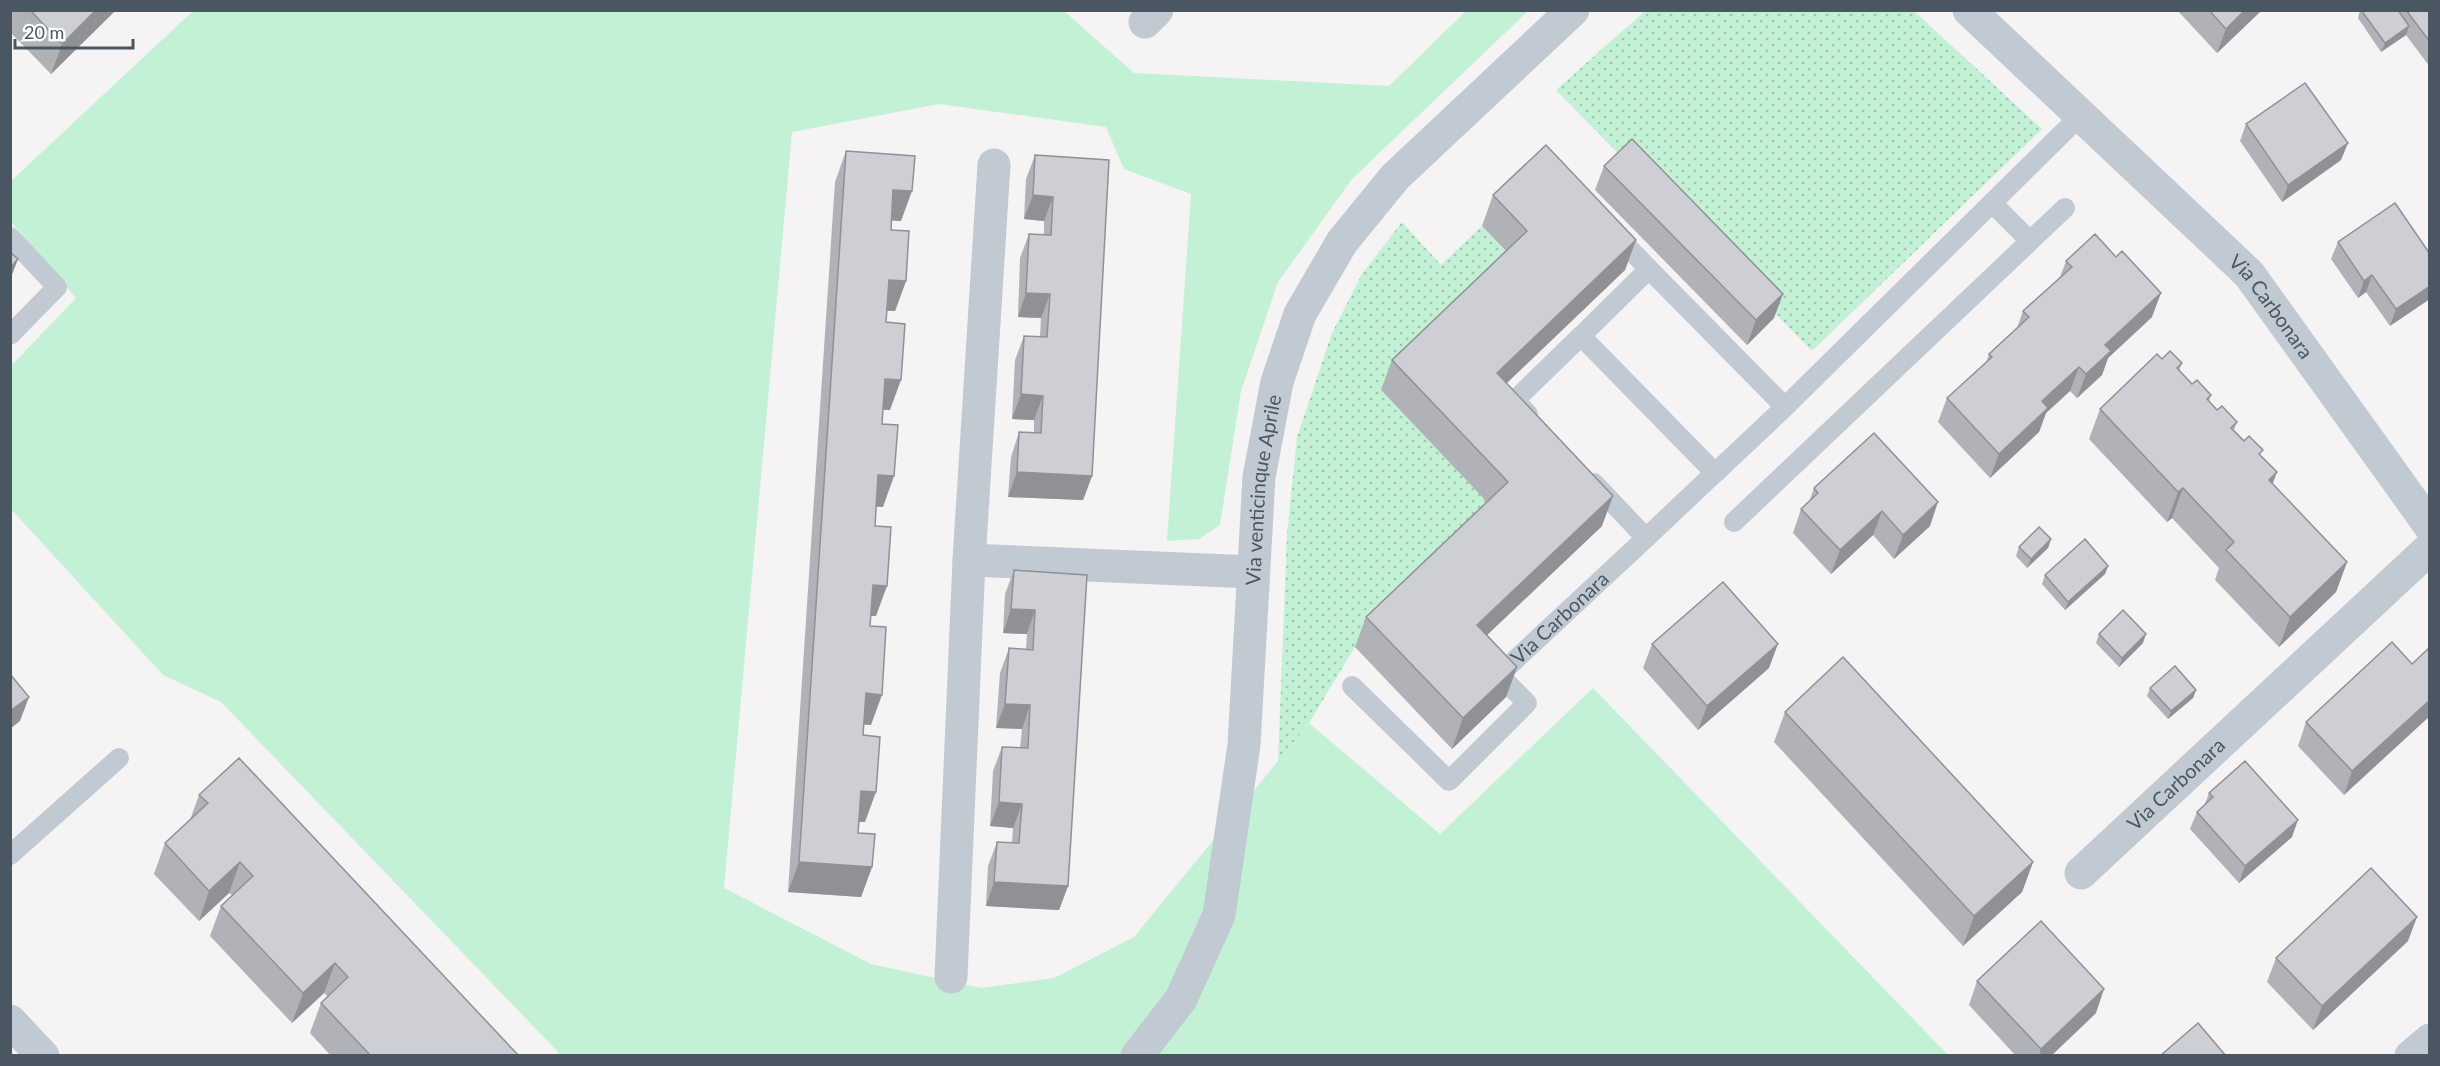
<svg xmlns="http://www.w3.org/2000/svg" width="2440" height="1066" font-family="Lato,sans-serif">
<defs>
<pattern id="grass-dots" width="8" height="8" patternUnits="userSpaceOnUse" patternTransform="scale(1.5)"><rect width="8" height="8" fill="#c3f1d5"/><path d="M2 2h.1M6 6h.1" fill="none" stroke="#a0c6b0" stroke-width="1.8" stroke-linecap="round"/></pattern>
</defs>
<rect width="100%" height="100%" fill="#f5f3f3"/>
<g fill="url(#grass-dots)">
<polygon points="1645,11 1914,11 2042,129 1812,351 1556,90"/>
<polygon points="1402,222 1441,265 1482,226 1516,262 1381,390 1497,512 1355,647 1309,723 1278,762 1287,535 1297,437 1332,333 1362,274"/>
</g>
<polygon fill="#c3f1d5" points="193,11 1064,11 1134,73 1389,86 1466,11 1528,11 1352,179 1278,282 1241,391 1220,525 1199,539 1167,541 1191,194 1124,169 1106,127 939,104 792,132 724,888 871,964 981,988 1054,978 1134,937 1309,723 1440,834 1593,688 1948,1055 561,1055 221,702 163,675 11,509 11,366 76,298 11,222 11,181"/>
<g fill="none" stroke-linecap="round" stroke-linejoin="round">
<g stroke="#c1cad2" stroke-width="20">
<polyline points="1992,203 2030,241"/>
<polyline points="1614,233 1649,269"/>
<polyline points="10,237 57,287 10,335"/>
<polyline points="1785,407 1649,269 1581,336 1715,473 1785,407 2080,116"/>
<polyline points="1528,414 1515,400 1581,336"/>
<polyline points="1594,483 1646,538 1720,468"/>
<polyline points="1734,522 2065,208"/>
<path id="s1" d="M1352,686L1449,781L1527,703L1499,675L1646,538"/>
<polyline points="10,855 119,758"/>
</g>
<g stroke="#c1cad2" stroke-width="33">
<path id="s2" d="M1969,10L2249,274L2430,526"/>
<polyline points="1145,22 1157,10"/>
<polyline points="969,560 1253,572"/>
<path id="s3" d="M2081,873L2430,548"/>
<polyline points="951,977 969,560 994,165"/>
<polyline points="2411,1056 2430,1040"/>
</g>
<g stroke="#c1cad2" stroke-width="33">
<polyline points="10,1021 43,1056"/>
<path id="s4" d="M1137,1056L1181,999L1219,915L1244,745L1259,477L1277,382L1300,314L1342,242L1395,177L1573,10"/>
</g>
</g>
<g fill="#b0b2b7">
<polygon points="13,10 116,10 51,74 10,32 10,18"/>
<polygon points="2177,10 2262,10 2217,53"/>
<polygon points="2360,10 2430,10 2430,67 2406,35 2381,52 2358,18"/>
<polygon points="2246,124 2341,160 2282,202 2240,141"/>
<polygon points="846,151 901,221 892,220 891,230 906,281 895,311 887,311 886,322 890,410 883,410 882,424 883,507 876,506 875,526 876,616 871,616 870,626 871,725 864,724 863,735 865,822 858,822 858,833 872,867 861,897 788,892 835,182"/>
<polygon points="1035,155 1109,160 1092,476 1083,500 1008,497 1011,457 1019,432 1034,433 1034,420 1012,419 1015,360 1024,336 1040,337 1041,318 1018,317 1020,258 1029,234 1044,235 1044,221 1024,219 1026,179"/>
<polygon points="1604,166 1774,318 1747,345 1595,190"/>
<polygon points="1493,195 1636,240 1625,270 1506,383 1602,526 1487,635 1517,667 1506,697 1452,749 1355,647 1366,617 1487,502 1381,390 1392,360 1506,251 1482,226"/>
<polygon points="2338,242 2430,254 2390,326 2366,292 2358,298 2331,259"/>
<polygon points="2066,261 2152,317 2108,358 2102,375 2077,398 2070,391 2046,413 2039,432 1990,478 1938,422 1947,398 1986,363 1989,354 2017,328 2023,311 2060,277"/>
<polygon points="2162,359 2182,363 2179,371 2192,384 2211,395 2209,401 2217,410 2237,422 2234,430 2261,456 2273,484 2347,562 2336,592 2279,647 2215,580 2219,568 2172,518 2167,522 2089,439 2100,409"/>
<polygon points="1814,488 1930,526 1894,559 1873,535 1831,574 1793,533 1801,509 1809,502"/>
<polygon points="2051,539 2048,548 2027,568 2016,556 2019,547"/>
<polygon points="2108,566 2105,574 2065,610 2042,584 2045,575"/>
<polygon points="1014,570 1087,575 1068,886 1059,910 986,906 988,866 997,842 1012,843 1013,828 990,826 993,771 1002,747 1020,748 1022,729 996,728 1000,673 1009,648 1026,650 1027,634 1003,633 1005,594"/>
<polygon points="2099,634 2143,643 2119,667 2096,643"/>
<polygon points="1652,644 1769,668 1698,730 1643,668"/>
<polygon points="2412,664 2344,795 2298,746 2306,722"/>
<polygon points="2150,688 2196,690 2193,698 2168,719 2147,696"/>
<polygon points="1785,712 2033,862 2022,892 1963,946 1774,742"/>
<polygon points="2209,793 2292,837 2239,883 2190,829 2197,812 2205,804"/>
<polygon points="199,795 519,1056 331,1056 310,1033 321,1003 328,997 324,993 292,1023 210,936 221,906 232,895 229,893 199,921 154,874 165,843 190,820"/>
<polygon points="2408,941 2313,1030 2267,982 2276,958"/>
<polygon points="1977,981 2096,1013 2051,1056 2016,1056 1969,1005"/>
</g>
<g fill="#909195">
<polygon points="96,10 116,10 51,74 62,44"/>
<polygon points="2245,10 2262,10 2217,53 2226,29"/>
<polygon points="2409,26 2406,35 2381,52 2385,43"/>
<polygon points="2348,143 2341,160 2282,202 2288,185"/>
<polygon points="893,190 912,191 901,221 882,220"/>
<polygon points="1033,195 1053,197 1044,221 1024,219"/>
<polygon points="1636,240 1625,270 1486,403 1497,373"/>
<polygon points="18,259 10,280 10,268"/>
<polygon points="2372,275 2366,292 2358,298 2364,281"/>
<polygon points="889,280 906,281 895,311 878,310"/>
<polygon points="2430,286 2430,299 2390,326 2396,309"/>
<polygon points="1026,293 1050,294 1041,318 1018,317"/>
<polygon points="2161,293 2152,317 2108,358 2102,375 2077,398 2086,374 2105,345"/>
<polygon points="1783,294 1774,318 1747,345 1756,320"/>
<polygon points="2079,367 2070,391 2046,413 2039,432 1990,478 1999,454 2042,401"/>
<polygon points="885,379 901,380 890,410 874,409"/>
<polygon points="1021,394 1043,396 1034,420 1012,419"/>
<polygon points="1017,472 1092,476 1083,500 1008,497"/>
<polygon points="2277,472 2266,502 2269,480"/>
<polygon points="878,475 894,476 883,507 867,506"/>
<polygon points="2183,488 2172,518 2167,522 2178,492"/>
<polygon points="1613,496 1602,526 1466,655 1477,625"/>
<polygon points="1938,502 1930,526 1894,559 1903,535"/>
<polygon points="1882,511 1873,535 1831,574 1840,550"/>
<polygon points="2051,539 2048,548 2027,568 2031,559"/>
<polygon points="2347,562 2336,592 2279,647 2290,617"/>
<polygon points="2108,566 2105,574 2065,610 2068,602"/>
<polygon points="873,585 887,586 876,616 862,615"/>
<polygon points="1011,609 1035,610 1027,634 1003,633"/>
<polygon points="2146,634 2143,643 2119,667 2122,658"/>
<polygon points="1778,644 1769,668 1698,730 1707,706"/>
<polygon points="1517,667 1506,697 1452,749 1463,718"/>
<polygon points="2196,690 2193,698 2168,719 2171,711"/>
<polygon points="866,693 882,695 871,725 855,724"/>
<polygon points="29,697 20,721 10,729 10,711"/>
<polygon points="2430,700 2430,716 2344,795 2352,771"/>
<polygon points="1005,704 1030,705 1022,729 996,728"/>
<polygon points="861,791 876,792 865,822 850,821"/>
<polygon points="999,802 1022,804 1013,828 990,826"/>
<polygon points="2298,820 2292,837 2239,883 2245,866"/>
<polygon points="240,862 229,893 199,921 209,891"/>
<polygon points="799,862 872,867 861,897 788,892"/>
<polygon points="2033,862 2022,892 1963,946 1974,916"/>
<polygon points="994,882 1068,886 1059,910 986,906"/>
<polygon points="2417,917 2408,941 2313,1030 2322,1006"/>
<polygon points="335,963 324,993 292,1023 303,993"/>
<polygon points="2104,989 2096,1013 2051,1056 2039,1056 2041,1049"/>
</g>
<g fill="#cdcfd5" stroke="#909195" stroke-width="1.5">
<polygon points="30,10 96,10 62,44"/>
<polygon points="2209,10 2245,10 2226,29"/>
<polygon points="2361,10 2398,10 2409,26 2385,43"/>
<polygon points="2406,10 2430,10 2430,42"/>
<polygon points="2305,83 2348,143 2288,185 2246,124"/>
<polygon points="1632,139 1783,294 1756,320 1604,166"/>
<polygon points="1546,145 1636,240 1497,373 1613,496 1477,625 1517,667 1463,718 1366,617 1508,482 1392,360 1527,231 1493,195"/>
<polygon points="846,151 915,156 912,191 893,190 891,230 909,231 906,281 889,280 886,322 905,324 901,380 885,379 882,424 898,425 894,476 878,475 875,526 891,527 887,586 873,585 870,626 886,627 882,695 866,693 863,735 880,737 876,792 861,791 858,833 875,834 872,867 799,862"/>
<polygon points="1035,155 1109,160 1092,476 1017,472 1019,432 1041,433 1043,396 1021,394 1024,336 1047,337 1050,294 1026,293 1029,234 1051,235 1053,197 1033,195"/>
<polygon points="2395,203 2430,254 2430,286 2396,309 2372,275 2364,281 2338,242"/>
<polygon points="2095,234 2116,257 2122,251 2161,293 2105,345 2111,351 2086,374 2079,367 2042,401 2048,408 1999,454 1947,398 1992,357 1989,354 2029,317 2023,311 2072,267 2066,261"/>
<polygon points="10,252 18,259 10,268"/>
<polygon points="2170,351 2182,363 2177,368 2192,384 2197,380 2211,395 2207,399 2217,410 2222,406 2237,422 2231,428 2244,441 2249,436 2263,450 2259,454 2277,472 2269,480 2347,562 2290,617 2226,550 2234,542 2183,488 2178,492 2100,409 2157,354 2162,359"/>
<polygon points="1874,433 1938,502 1903,535 1882,511 1840,550 1801,509 1818,493 1814,488"/>
<polygon points="2039,527 2051,539 2031,559 2019,547"/>
<polygon points="2085,539 2108,566 2068,602 2045,575"/>
<polygon points="1014,570 1087,575 1068,886 994,882 997,842 1019,843 1022,804 999,802 1002,747 1028,748 1030,705 1005,704 1009,648 1033,650 1035,610 1011,609"/>
<polygon points="1723,582 1778,644 1707,706 1652,644"/>
<polygon points="2123,610 2146,634 2122,658 2099,634"/>
<polygon points="2392,642 2412,664 2428,649 2430,650 2430,700 2352,771 2306,722"/>
<polygon points="1843,657 2033,862 1974,916 1785,712"/>
<polygon points="2175,666 2196,690 2171,711 2150,688"/>
<polygon points="10,674 29,697 10,711"/>
<polygon points="239,758 519,1056 371,1056 321,1003 348,977 335,963 303,993 221,906 253,876 240,862 209,891 165,843 208,803 199,795"/>
<polygon points="2245,761 2298,820 2245,866 2197,812 2213,797 2209,793"/>
<polygon points="2371,868 2417,917 2322,1006 2276,958"/>
<polygon points="2041,921 2104,989 2041,1049 1977,981"/>
<polygon points="2198,1023 2226,1056 2160,1056"/>
</g>
<g text-anchor="middle" stroke-width="4.5" stroke-linejoin="round" paint-order="stroke">
<g font-size="20" fill="#4a5661" stroke="#fff">
<text dy="7" stroke="none"><textPath href="#s2" startOffset="424">Via Carbonara</textPath></text>
<text dy="7" stroke="none"><textPath href="#s4" startOffset="592">Via venticinque Aprile</textPath></text>
<text dy="7" stroke="none"><textPath href="#s1" startOffset="369">Via Carbonara</textPath></text>
<text dy="7" stroke="none"><textPath href="#s3" startOffset="130">Via Carbonara</textPath></text>
</g>
</g>
<rect width="2440" height="1066" fill="none" stroke="#4a5661" stroke-width="24"/>
<path d="M15 39v9h118v-9" fill="none" stroke="#4a5661" stroke-width="3"/>
<text x="24" y="39" font-size="18" fill="#4a5661" stroke="#ffffff" stroke-width="4.5" paint-order="stroke">20 m</text>
</svg>
